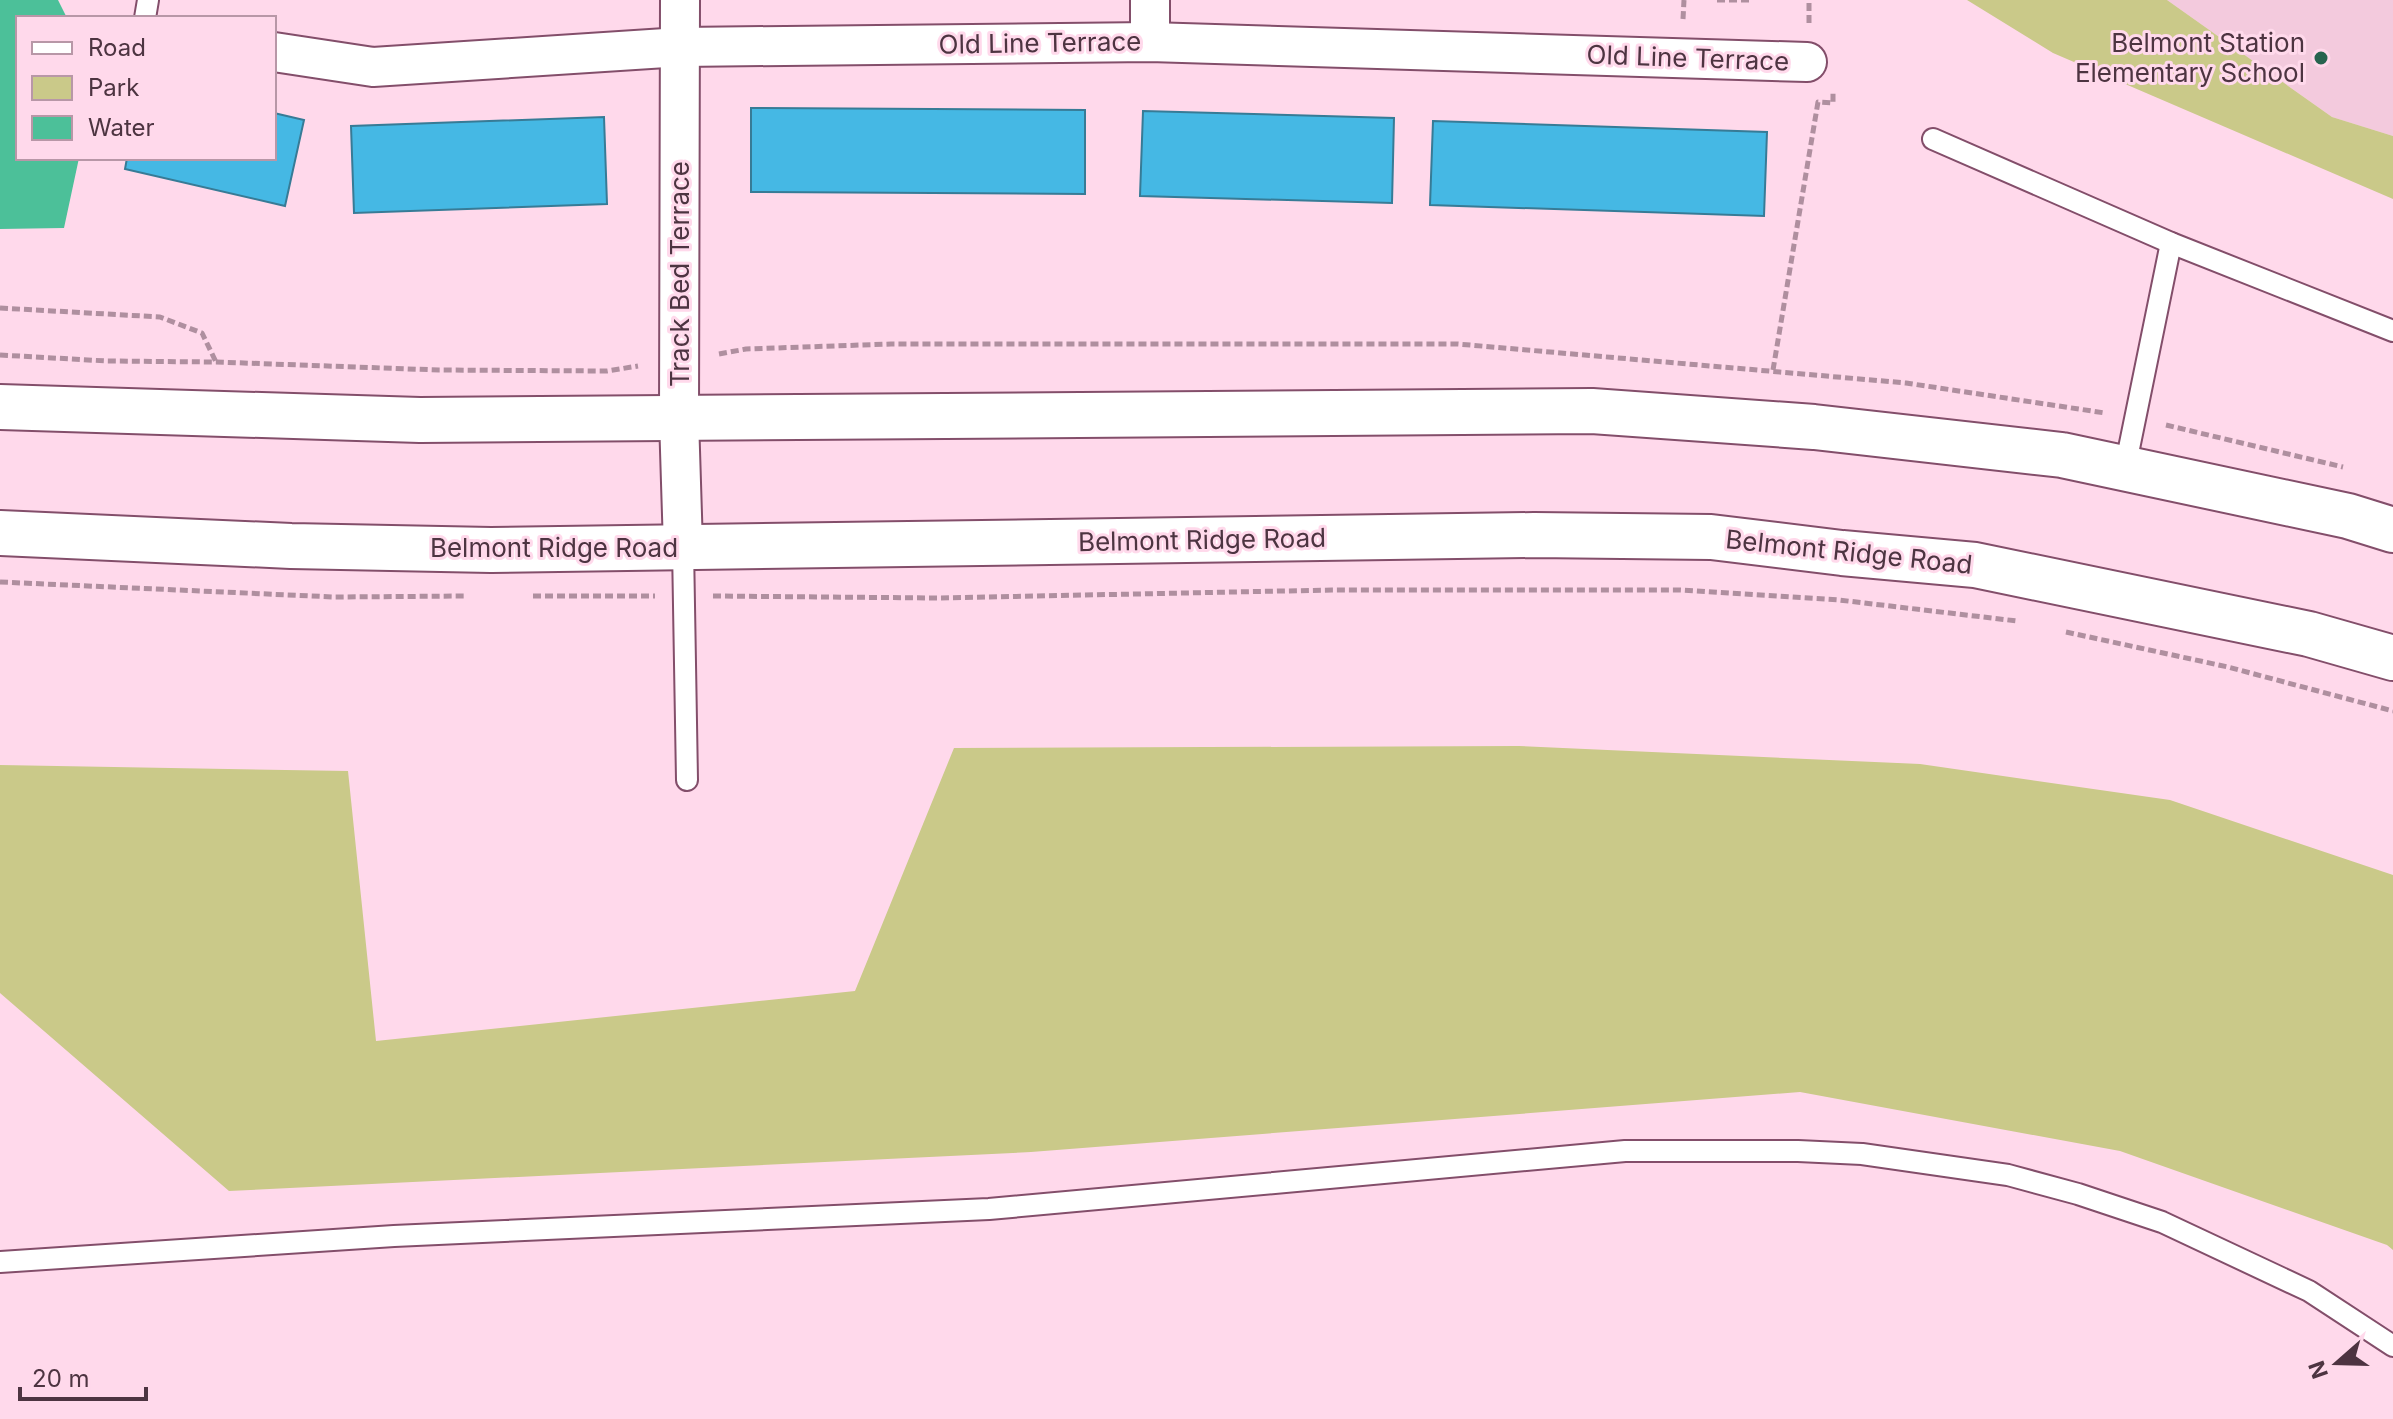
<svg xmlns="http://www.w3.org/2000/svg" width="2393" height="1419" font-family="Inter,sans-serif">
<rect width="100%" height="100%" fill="#ffd9eb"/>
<polygon fill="#f3cadd" points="2167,0 2393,0 2393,136 2332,117"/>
<g fill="#cac989">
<polygon points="1967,0 2167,0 2332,117 2393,136 2393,199 2053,53"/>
<polygon points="1519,746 1920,764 2170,800 2393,875 2393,1250 2387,1245 2120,1151 1800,1092 1031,1152 229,1191 0,993 0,765 348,771 376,1041 855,991 954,748"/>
</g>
<polygon fill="#4cc099" points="0,0 58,0 67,18 18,18 18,158 79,158 64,228 0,229"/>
<g fill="#45b8e4" stroke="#377b96" stroke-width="2">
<polygon points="751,108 1085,110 1085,194 751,192"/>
<polygon points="1143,111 1394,118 1392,203 1140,196"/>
<polygon points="274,113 304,120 285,206 125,169 127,158 274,158"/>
<polygon points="604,117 607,204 354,213 351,126"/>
<polygon points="1433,121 1767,132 1764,216 1430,205"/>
</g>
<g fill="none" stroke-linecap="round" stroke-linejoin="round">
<defs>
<g id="lane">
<polyline points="145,18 148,0"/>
<polyline points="1933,139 2171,243 2393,331"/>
<polyline points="2125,468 2171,243"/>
<polyline points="683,547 687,780"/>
<polyline points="0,1262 394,1236 989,1209 1625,1151 1798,1151 1862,1154 2008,1175 2078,1194 2162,1222 2309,1291 2393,1346"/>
</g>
<g id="street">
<polyline points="680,0 679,418 683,547"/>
<polyline points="1150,0 1150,42"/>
<polyline points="274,52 373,67 681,47 1150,42 1807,62"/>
</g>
<g id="primary">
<polyline points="0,407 420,420 1592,411 1814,427 2062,455 2348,516 2393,530"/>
<polyline points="0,533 291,546 491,550 1534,535 1711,537 1842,553 1975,565 2309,634 2393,658"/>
</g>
</defs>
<use href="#lane" stroke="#834e6a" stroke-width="24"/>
<use href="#street" stroke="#834e6a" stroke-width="42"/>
<use href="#primary" stroke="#834e6a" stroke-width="48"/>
<g stroke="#af8f9f" stroke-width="5" stroke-dasharray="8 4" stroke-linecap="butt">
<polyline points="1717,0 1753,0"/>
<polyline points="1683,19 1684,0"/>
<polyline points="1809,23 1809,0"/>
<polyline points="0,308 160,317 202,333 216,362"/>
<polyline points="719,354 746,349 891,344 1458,344 1906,383 2105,413"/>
<polyline points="0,355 107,361 216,362 439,370 607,371 638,366"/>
<polyline points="1773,370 1818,102 1833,103 1833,90"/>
<polyline points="2166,425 2343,467"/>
<polyline points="0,582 334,597 467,596"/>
<polyline points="533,596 655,596"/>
<polyline points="713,596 939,598 1332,590 1680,590 1839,600 2017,621"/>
<polyline points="2066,632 2228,667 2393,711"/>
</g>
<use href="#lane" stroke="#fff" stroke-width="20"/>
<use href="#street" stroke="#fff" stroke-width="38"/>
<use href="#primary" stroke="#fff" stroke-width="44"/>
</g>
<circle fill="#27644f" stroke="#ffd9eb" stroke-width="3" cx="2321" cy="58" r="8"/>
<g text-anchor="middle" stroke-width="6" stroke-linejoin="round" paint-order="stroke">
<g font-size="26" fill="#4d3441" stroke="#ffd9eb">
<text transform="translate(1040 43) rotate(-1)" y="9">Old Line Terrace</text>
<text transform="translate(1688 58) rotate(2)" y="9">Old Line Terrace</text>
<text transform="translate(680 274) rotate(-90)" y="9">Track Bed Terrace</text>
<text transform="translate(1202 540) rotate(-1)" y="9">Belmont Ridge Road</text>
<text x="554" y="557">Belmont Ridge Road</text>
<text transform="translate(1849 552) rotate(6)" y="9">Belmont Ridge Road</text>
</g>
<g font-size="26" fill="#4d3441" stroke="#ffd9eb" text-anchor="end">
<text x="2305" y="52">Belmont Station<tspan x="2305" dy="30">Elementary School</tspan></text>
</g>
</g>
<rect x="16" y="16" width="260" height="144" fill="#ffd9eb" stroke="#b897a7" stroke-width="2"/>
<rect x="32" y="42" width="40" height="12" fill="#ffffff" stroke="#b897a7" stroke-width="2"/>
<text x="88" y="56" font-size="24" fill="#4d3441">Road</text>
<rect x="32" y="76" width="40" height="24" fill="#cac989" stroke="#b897a7" stroke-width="2"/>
<text x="88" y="96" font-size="24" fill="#4d3441">Park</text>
<rect x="32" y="116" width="40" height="24" fill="#4cc099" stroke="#b897a7" stroke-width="2"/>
<text x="88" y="136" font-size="24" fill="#4d3441">Water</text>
<g transform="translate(2337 1363) rotate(250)" stroke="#ffd9eb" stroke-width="6" paint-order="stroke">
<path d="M0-6L14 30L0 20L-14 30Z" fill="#4d3441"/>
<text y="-12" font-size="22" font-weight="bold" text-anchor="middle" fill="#4d3441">N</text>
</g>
<path d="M20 1387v12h126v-12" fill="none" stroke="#4d3441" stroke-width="4"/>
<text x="32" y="1387" font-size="24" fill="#4d3441" stroke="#ffd9eb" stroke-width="6" paint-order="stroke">20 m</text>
</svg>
